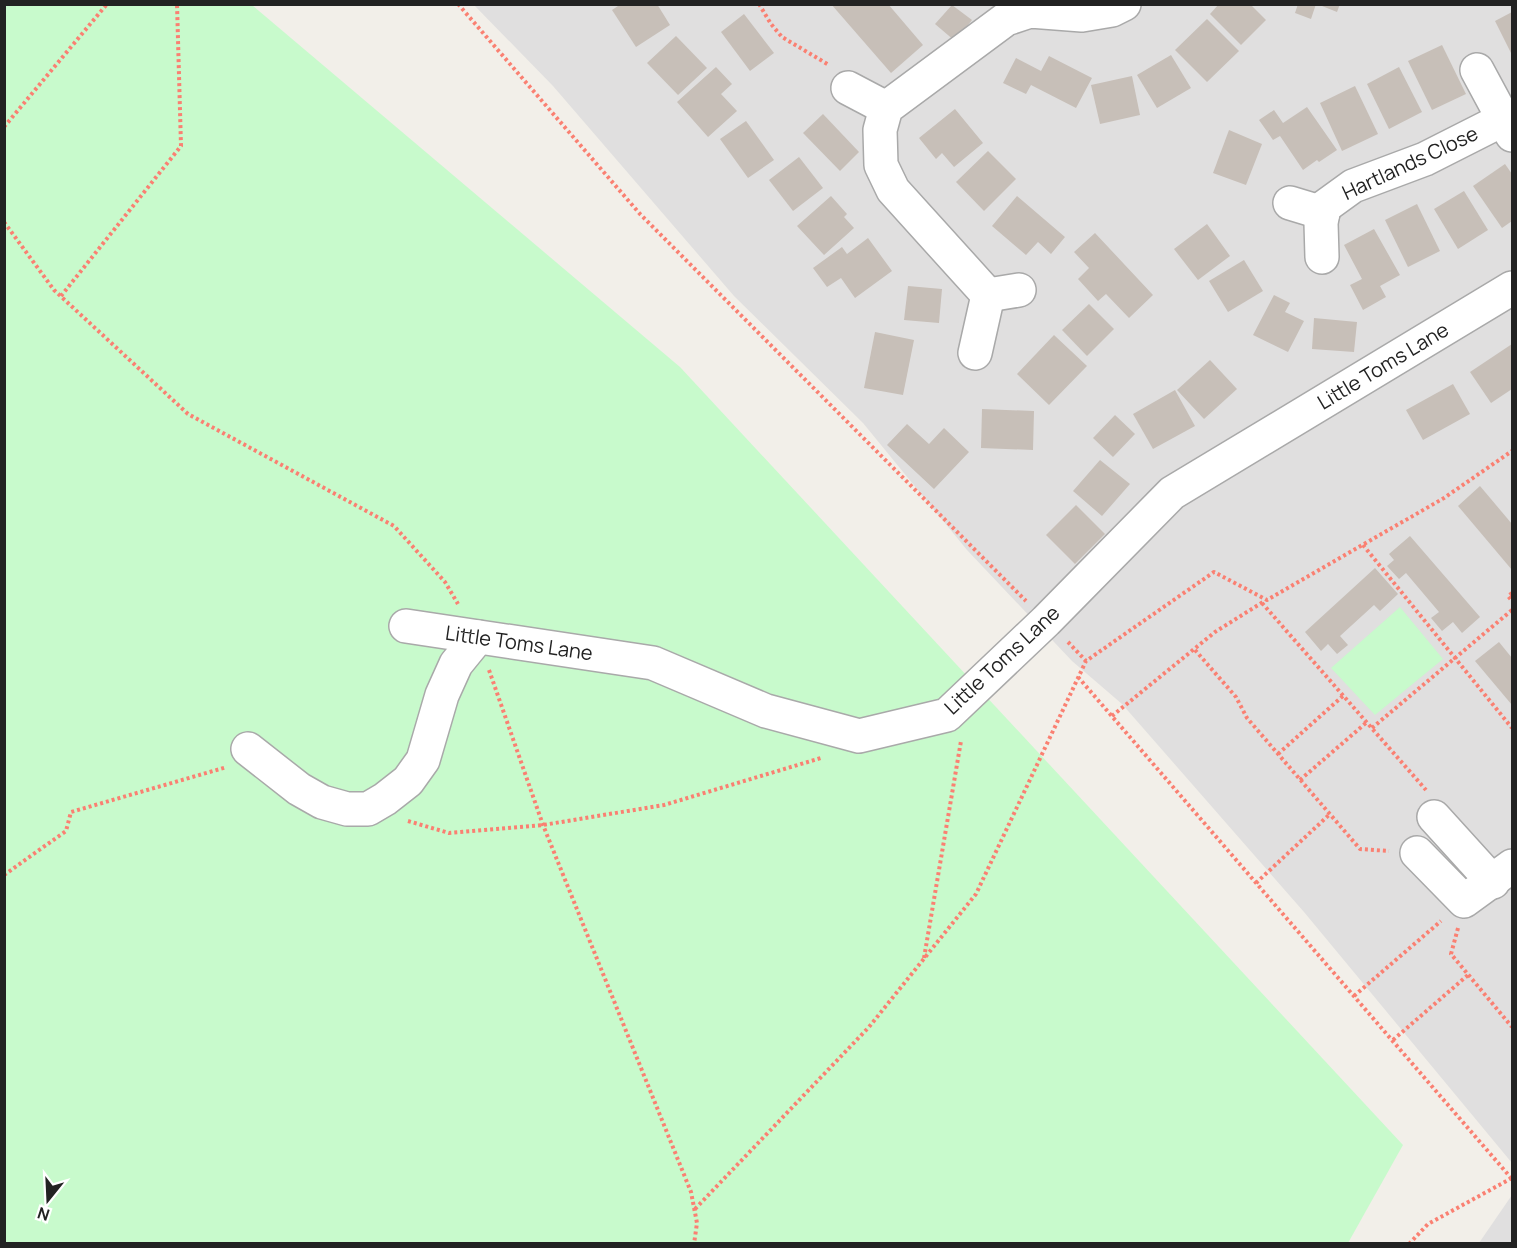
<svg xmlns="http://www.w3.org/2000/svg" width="1517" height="1248" font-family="Manrope,sans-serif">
<rect width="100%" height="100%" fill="#f2efe9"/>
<g fill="#e0dfdf">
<polygon points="474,5 1512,5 1512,1163 1304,912 1122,704 1072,661 967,550 863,423 734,296 553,86"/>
<polygon points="1512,1195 1512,1243 1479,1243"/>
</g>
<g fill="#c8facc">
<polygon points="5,5 252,5 680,367 1403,1145 1348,1243 5,1244"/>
<polygon points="1400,607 1443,659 1375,715 1331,668"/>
</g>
<g fill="#c7bfb8">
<polygon points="621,4 657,4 670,25 636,47 612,10"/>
<polygon points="831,4 888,4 923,45 891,73"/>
<polygon points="1219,4 1250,4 1266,20 1241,45 1210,14"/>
<polygon points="1298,4 1316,4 1311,19 1295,13"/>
<polygon points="1317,4 1340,4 1337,12"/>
<polygon points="952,5 972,20 955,41 935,24"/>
<polygon points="1512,12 1512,52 1511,53 1495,21"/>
<polygon points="744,14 774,53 750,71 721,32"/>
<polygon points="1207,19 1239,51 1207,82 1175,50"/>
<polygon points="676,36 707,68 678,95 647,63"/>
<polygon points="1442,45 1466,94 1432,110 1408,61"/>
<polygon points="1171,55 1191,88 1157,108 1137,75"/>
<polygon points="1049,56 1092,78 1076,108 1031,85 1026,94 1003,83 1016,58 1041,71"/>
<polygon points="716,67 732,84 721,94 737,111 708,137 677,102"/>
<polygon points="1399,67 1422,112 1389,129 1367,84"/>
<polygon points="1132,76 1140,115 1100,124 1091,85"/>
<polygon points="1355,86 1378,134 1342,151 1320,103"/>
<polygon points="1307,107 1337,150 1319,162 1317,160 1303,170 1280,136 1273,140 1259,120 1274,110 1283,123"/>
<polygon points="955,109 983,143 954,167 942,153 936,159 919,138"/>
<polygon points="823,114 859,152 840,171 803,133"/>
<polygon points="746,121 774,160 748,178 720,139"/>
<polygon points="1229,130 1262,144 1246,185 1213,173"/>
<polygon points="988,151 1016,179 984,211 956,182"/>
<polygon points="799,157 823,188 793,211 769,180"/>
<polygon points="1505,164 1512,174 1512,221 1502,228 1473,186"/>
<polygon points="1464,191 1488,230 1458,249 1434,209"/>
<polygon points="831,196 847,214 844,217 854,228 824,255 797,226"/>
<polygon points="1017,196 1065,237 1051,254 1038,242 1026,255 992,226"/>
<polygon points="1417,204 1440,251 1408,267 1385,220"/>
<polygon points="1207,224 1230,256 1198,280 1174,249"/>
<polygon points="1374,229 1400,275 1380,286 1386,297 1363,310 1350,285 1362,279 1344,245"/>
<polygon points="1095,233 1153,295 1129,318 1106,294 1098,301 1078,279 1089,268 1074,252"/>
<polygon points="868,238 892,271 855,298 841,278 827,287 813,268 842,247 847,254"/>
<polygon points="1244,260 1263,291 1228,312 1209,281"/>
<polygon points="908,286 942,289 939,323 904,320"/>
<polygon points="1274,295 1290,303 1285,312 1304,321 1288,352 1253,335"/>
<polygon points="1089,304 1114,329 1087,356 1062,330"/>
<polygon points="1314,318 1357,322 1354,352 1312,349"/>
<polygon points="875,332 914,340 903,395 864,388"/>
<polygon points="1054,335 1087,366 1049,405 1017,374"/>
<polygon points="1512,344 1512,389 1491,403 1470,372"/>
<polygon points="1210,360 1237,389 1204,419 1177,390"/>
<polygon points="1453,384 1470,414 1423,440 1406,410"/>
<polygon points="1175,390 1195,426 1153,449 1133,414"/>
<polygon points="982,409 1034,411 1033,450 981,448"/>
<polygon points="1115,415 1135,434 1113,457 1093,438"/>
<polygon points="907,424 929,444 944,428 969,452 934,489 887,445"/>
<polygon points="1100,460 1130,484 1102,516 1073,491"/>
<polygon points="1480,486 1512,524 1512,570 1458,506"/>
<polygon points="1076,505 1105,534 1075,564 1046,535"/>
<polygon points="1410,536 1480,617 1462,633 1453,622 1442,631 1431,618 1439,612 1406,573 1399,579 1387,566 1394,560 1389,554"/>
<polygon points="1375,568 1398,594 1380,611 1374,605 1340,636 1348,645 1337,654 1328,644 1321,651 1305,632"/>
<polygon points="1499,642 1512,658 1512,705 1475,661"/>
</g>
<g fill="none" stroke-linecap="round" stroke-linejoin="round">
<defs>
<g id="minor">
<polyline points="1477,70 1512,135"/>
<polyline points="848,88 886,108"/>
<polyline points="1290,203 1323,213"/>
<polyline points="1322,257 1321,223 1324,207 1353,186 1425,159 1504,119"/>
<polyline points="988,295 1019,290"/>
<polyline points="975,353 988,295 893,190 881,165 880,130 886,108 1006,19 1030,11 1082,15 1112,10 1124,4"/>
<polyline points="406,626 653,663 766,711 859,736 947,715 1046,621 1172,493 1512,288"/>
<polyline points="248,749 299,789 322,802 347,809 368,809 385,799 408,781 423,760 442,695 456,664 478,637"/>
<polyline points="1434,817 1493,882"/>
<polyline points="1417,853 1464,901 1512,866"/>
</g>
</defs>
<use href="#minor" stroke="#a9a9a9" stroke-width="36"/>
<g stroke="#fa8072" stroke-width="4" stroke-dasharray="3 3" stroke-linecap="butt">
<polyline points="458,4 640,214 1026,601"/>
<polyline points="759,4 771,24 782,37 829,65"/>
<polyline points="4,127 107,4"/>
<polyline points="4,222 54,290 188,414 394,526 445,582 458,604"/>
<polyline points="61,296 181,146 177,4"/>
<polyline points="1363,545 1512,728"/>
<polyline points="1512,593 1508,596 1512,601"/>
<polyline points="1262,603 1426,790"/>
<polyline points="1068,642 1086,661"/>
<polyline points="1195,650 1236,697 1247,718 1360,849 1389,851"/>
<polyline points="489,670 543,825 691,1192 697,1223 694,1244"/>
<polyline points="1078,677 1512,1179"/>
<polyline points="1112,716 1215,632 1263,602"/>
<polyline points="1372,728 1512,610"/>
<polyline points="1278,754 1344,695"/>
<polyline points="1300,780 1367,722"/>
<polyline points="408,821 449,833 543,825 664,805 821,758"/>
<polyline points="4,875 66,831 71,812 227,767"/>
<polyline points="1256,883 1330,814"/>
<polyline points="1458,928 1451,954 1512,1027"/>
<polyline points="924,958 961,741"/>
<polyline points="1354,996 1441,921"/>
<polyline points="1393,1040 1468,975"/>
<polyline points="695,1209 869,1027 976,894 1086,661 1214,572 1267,600 1444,498 1512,451"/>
<polyline points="1409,1244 1428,1224 1512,1178"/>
</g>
<use href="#minor" stroke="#fff" stroke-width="33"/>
</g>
<g text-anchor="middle" stroke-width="5" stroke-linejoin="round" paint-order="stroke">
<g font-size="20" fill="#222" stroke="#fff">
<text transform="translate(1410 163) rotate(-25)" y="7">Hartlands Close</text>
<text transform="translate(1383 366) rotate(-31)" y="7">Little Toms Lane</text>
<text transform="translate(519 643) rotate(8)" y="7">Little Toms Lane</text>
<text transform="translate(1002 660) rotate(-43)" y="7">Little Toms Lane</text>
</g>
</g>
<rect width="1517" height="1248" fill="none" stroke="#222222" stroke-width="12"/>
<g transform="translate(48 1200) rotate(198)" stroke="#ffffff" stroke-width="4.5" paint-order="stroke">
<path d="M0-4.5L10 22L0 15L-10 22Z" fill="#222222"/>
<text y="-9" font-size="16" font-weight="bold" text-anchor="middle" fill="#222222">N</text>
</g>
</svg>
